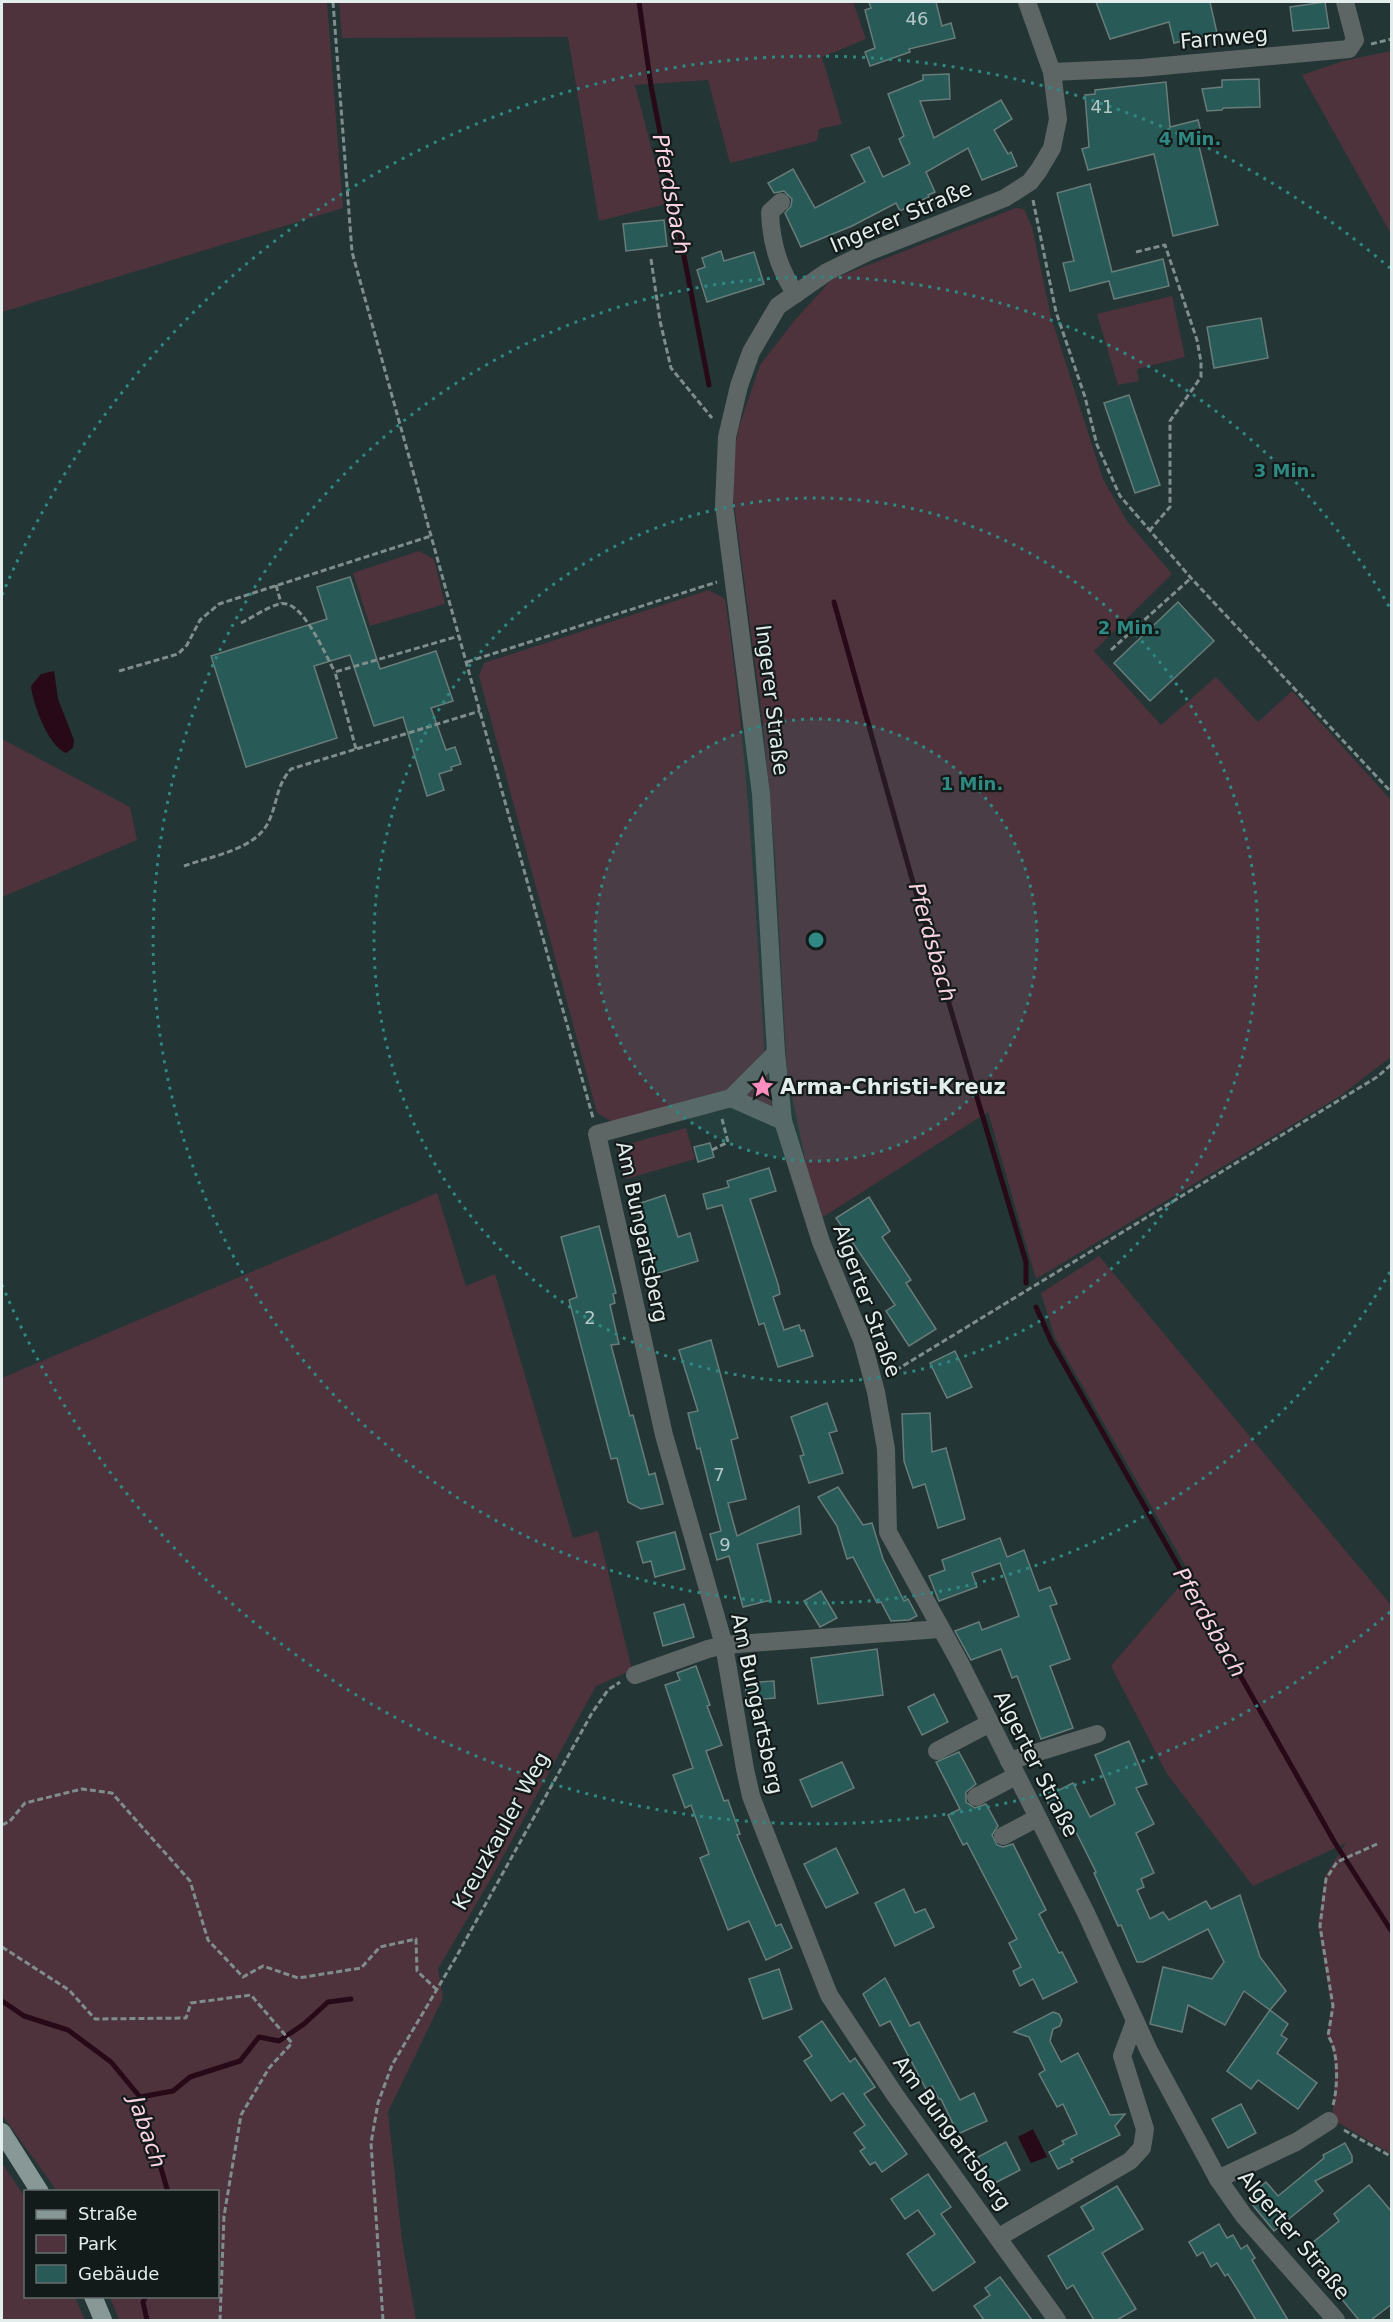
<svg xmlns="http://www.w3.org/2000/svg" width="1393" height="2322" font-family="'DejaVu Sans',sans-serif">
<rect width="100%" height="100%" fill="#233534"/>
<g fill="#4e333d">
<polygon points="2,2 327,2 343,208 2,312"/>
<polygon points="339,2 853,2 866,39 822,57 842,124 819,129 817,141 730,163 708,80 635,85 666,204 599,221 568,37 342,38"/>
<polygon points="1391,51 1392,51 1391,234 1302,75 1343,61"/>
<polygon points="1016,208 1024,209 1032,227 1051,317 1103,479 1127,521 1172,574 1094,651 1161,725 1216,677 1258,722 1292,691 1391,800 1391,1057 1340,1096 1036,1279 988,1112 823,1217 807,1169 787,1072 775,854 763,723 733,496 733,462 738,430 760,365 795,320 832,279"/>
<polygon points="1172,296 1185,357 1137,369 1139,381 1118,385 1097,314"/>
<polygon points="419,551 434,559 445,604 370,626 353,573"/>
<path d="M709,590L725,599C748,750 755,903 765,1056L727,1090L614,1123L597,1113L479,676L484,663Z"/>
<polygon points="2,739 130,807 137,840 2,897"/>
<polygon points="767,1070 772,1109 741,1094"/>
<polygon points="686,1128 695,1159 626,1179 617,1147"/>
<polygon points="437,1193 466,1286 495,1274 573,1538 598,1531 632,1670 596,1686 493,1875 438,1969 443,1998 388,2112 402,2240 416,2320 119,2320 110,2297 218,2296 218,2192 57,2191 2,2115 2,1378"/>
<path d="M1099,1256L1391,1605V2154L1332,2119C1334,2097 1339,2055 1327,2036L1331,2006L1318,1925L1325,1876L1346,1843L1253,1886L1167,1774L1111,1666L1190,1574L1055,1338L1041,1293Z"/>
<polygon points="2,2163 25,2197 26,2296 75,2297 85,2320 2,2320"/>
</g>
<g fill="#270917">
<path d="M54,671L58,699L74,740L73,748L66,753C48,746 33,704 31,686L41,674Z"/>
<polygon points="1033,2129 1047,2157 1031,2163 1018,2137"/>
</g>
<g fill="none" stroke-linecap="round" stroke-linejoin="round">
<g stroke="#270917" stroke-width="5">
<polyline points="639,2 651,86 709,385"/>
<polyline points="834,602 912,879 1026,1262 1026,1283"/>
<polyline points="1036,1307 1051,1341 1335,1843 1392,1932"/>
<polyline points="2,2001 24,2016 68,2030 111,2062 140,2097 168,2192"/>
<polyline points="140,2097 173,2091 190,2077 240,2061 259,2037 279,2041 304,2024 328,2002 351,1999"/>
<polyline points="146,2296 143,2302 147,2320"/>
</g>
</g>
<g fill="#285a58" stroke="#687c7a" stroke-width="1.5">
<polygon points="869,2 936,2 942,26 951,23 955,38 909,49 910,52 870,66 865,52 875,48 865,10 871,8"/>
<polygon points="1096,2 1210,2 1217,33 1174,43 1169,22 1110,39"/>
<polygon points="1325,2 1329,28 1293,31 1290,7"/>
<polygon points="949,74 950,99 920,101 934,138 1001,100 1012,119 994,130 1008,154 1011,152 1017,166 982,180 968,148 926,172 935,192 928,195 929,197 900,211 896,203 852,226 801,247 785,213 791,206 792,199 784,191 774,193 768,183 793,169 815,208 865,182 851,155 869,147 883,177 910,164 899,139 904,136 888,94 923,80 923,75"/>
<polygon points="1259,79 1260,107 1223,108 1222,110 1207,111 1202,89 1222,87 1222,80"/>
<polygon points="1166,82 1170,127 1198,120 1204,144 1199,146 1218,225 1173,236 1154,154 1088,170 1082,149 1089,147 1085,95 1095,94 1095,90"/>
<polygon points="1090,184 1112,272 1163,259 1169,286 1114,299 1109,281 1070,291 1063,263 1074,261 1057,193"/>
<polygon points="664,220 667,246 626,251 623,224"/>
<polygon points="721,251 724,261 754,252 764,284 707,302 697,270 705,267 702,258"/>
<polygon points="1261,318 1268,358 1214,368 1207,327"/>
<polygon points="1129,395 1160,485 1135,493 1104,403"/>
<polygon points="350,577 380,669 436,651 453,701 431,708 446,750 455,747 461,764 451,767 452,770 439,774 444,790 427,796 403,717 374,726 350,655 314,666 337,738 246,767 211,656 327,619 317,587"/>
<polygon points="1178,602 1214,641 1150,701 1114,663"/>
<polygon points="710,1143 714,1157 698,1162 694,1147"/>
<polygon points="769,1168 776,1191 750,1199 778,1284 780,1294 773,1297 784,1330 799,1325 801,1331 804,1330 813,1356 778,1367 764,1323 759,1325 722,1205 707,1209 703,1194 729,1187 727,1181"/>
<polygon points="665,1195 678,1237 690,1233 698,1261 655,1274 635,1205"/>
<polygon points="869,1197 890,1231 882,1237 911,1280 906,1283 936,1329 909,1346 886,1311 895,1305 836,1218"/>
<polygon points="599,1226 616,1293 613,1294 615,1303 610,1305 619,1344 611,1345 630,1416 633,1415 649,1475 655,1473 663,1504 641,1509 628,1502 617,1458 611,1459 569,1300 577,1297 561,1237"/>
<polygon points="711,1340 738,1438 731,1440 746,1499 728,1503 737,1536 799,1506 801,1534 757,1544 771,1600 743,1607 729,1556 717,1560 710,1534 721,1531 700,1448 697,1449 688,1413 698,1411 679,1350"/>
<polygon points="955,1351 972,1387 947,1398 930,1363"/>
<polygon points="827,1403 837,1431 829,1433 843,1473 809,1483 800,1456 804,1455 791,1417"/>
<polygon points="930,1413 932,1452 946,1448 965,1519 938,1528 925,1484 913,1488 904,1461 902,1414"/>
<polygon points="838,1487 863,1525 872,1523 883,1559 904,1601 908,1599 917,1616 909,1620 891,1621 881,1602 877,1603 853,1557 847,1559 837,1526 818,1497"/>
<polygon points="675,1532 685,1569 655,1577 651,1561 643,1563 637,1542"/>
<polygon points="1000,1538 1007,1557 1024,1550 1039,1591 1050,1587 1057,1604 1050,1606 1070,1659 1050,1666 1073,1728 1041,1739 1017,1676 1012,1678 1001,1649 971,1660 955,1631 979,1622 982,1630 1019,1616 1000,1563 972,1573 977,1587 939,1601 929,1576 945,1570 942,1560"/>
<polygon points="821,1591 837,1618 820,1627 804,1601"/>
<polygon points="684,1604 694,1637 663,1646 654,1613"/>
<polygon points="877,1649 883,1695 818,1704 811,1658"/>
<polygon points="696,1666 710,1705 707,1706 722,1745 706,1751 724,1801 728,1800 740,1834 737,1835 758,1885 776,1926 781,1924 792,1948 766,1960 749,1921 728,1930 700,1858 709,1854 691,1805 685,1808 673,1775 693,1768 665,1685 680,1680 677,1673"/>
<polygon points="774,1681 775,1698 747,1700 745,1683"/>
<polygon points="934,1694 948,1722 922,1735 908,1707"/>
<polygon points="1129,1741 1147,1784 1136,1788 1154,1824 1136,1833 1154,1873 1141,1879 1144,1887 1137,1890 1150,1919 1163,1912 1169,1920 1206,1901 1211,1909 1240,1895 1260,1957 1286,1991 1270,2010 1244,1991 1225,2025 1188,2005 1182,2032 1150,2024 1163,1967 1212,1979 1224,1962 1208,1929 1143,1962 1137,1962 1121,1925 1118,1926 1094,1873 1096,1872 1076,1832 1065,1837 1045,1797 1073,1783 1090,1817 1115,1804 1095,1755"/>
<polygon points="959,1752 976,1784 966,1792 966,1802 975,1808 986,1804 998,1826 992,1835 997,1845 1003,1847 1013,1844 1046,1910 1039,1914 1059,1953 1062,1952 1077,1982 1043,1999 1033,1979 1020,1986 1013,1971 1021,1967 1009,1943 1017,1939 967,1843 963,1845 948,1815 960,1809 936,1762"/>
<polygon points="842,1762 854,1788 812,1807 800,1780"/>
<polygon points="836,1848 858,1893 826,1908 804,1864"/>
<polygon points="904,1889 915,1913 925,1909 934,1927 895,1946 875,1903"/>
<polygon points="779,1969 792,2009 763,2019 749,1979"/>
<polygon points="885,1978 910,2026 919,2022 960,2100 974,2093 987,2121 958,2134 941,2099 939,2099 932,2086 926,2089 890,2021 880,2026 863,1994"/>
<polygon points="1270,2010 1288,2024 1281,2035 1287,2039 1277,2053 1317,2083 1298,2109 1258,2080 1251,2089 1227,2071"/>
<polygon points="1053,2012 1059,2014 1062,2020 1060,2026 1053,2029 1050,2041 1061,2062 1078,2053 1110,2115 1125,2114 1115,2126 1120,2135 1071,2159 1073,2162 1058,2169 1049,2152 1064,2144 1062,2141 1077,2134 1063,2104 1057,2107 1039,2074 1045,2070 1029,2037 1014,2032"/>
<polygon points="822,2021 850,2062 855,2058 875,2087 864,2094 907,2154 882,2172 875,2162 870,2165 860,2151 865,2148 854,2133 865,2125 843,2093 831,2101 804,2061 812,2056 799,2037"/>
<polygon points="1241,2104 1256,2133 1228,2148 1212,2119"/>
<polygon points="1006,2142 1020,2170 993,2184 978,2157"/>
<polygon points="1345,2143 1352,2156 1352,2162 1315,2181 1323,2191 1274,2231 1247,2198 1266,2182 1278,2196 1324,2158 1323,2155"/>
<polygon points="928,2174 951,2207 941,2214 975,2262 933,2291 907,2254 935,2234 918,2210 905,2219 891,2199"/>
<polygon points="1369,2185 1392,2212 1392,2304 1371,2320 1359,2320 1339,2296 1343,2293 1306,2248 1339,2221 1334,2214"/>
<polygon points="1117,2186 1143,2229 1102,2253 1136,2309 1117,2320 1094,2320 1073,2285 1067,2289 1048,2256 1094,2229 1081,2207"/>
<polygon points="1219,2224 1227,2238 1233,2235 1241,2249 1247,2245 1255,2258 1252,2260 1288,2320 1256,2320 1228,2274 1225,2276 1217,2263 1211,2267 1203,2252 1197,2256 1189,2242"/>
<polygon points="1000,2277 1032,2320 984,2320 974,2306 990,2295 985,2288"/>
</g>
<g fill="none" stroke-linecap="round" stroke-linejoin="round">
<g stroke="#7f8d8c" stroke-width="3" stroke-dasharray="6 3" stroke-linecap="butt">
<polyline points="333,2 352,252 593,1118"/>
<polyline points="1371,44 1392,39"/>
<polyline points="1033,200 1056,312 1085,397 1097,445 1120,496 1191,578 1392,793"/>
<polyline points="1136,252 1165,245 1197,340 1201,362 1201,377 1170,421 1170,507 1150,530"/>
<polyline points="651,259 660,321 671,368 712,418"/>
<polyline points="276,585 281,603"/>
<path d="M241,623C253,617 266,608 279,604C302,597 325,655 335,672"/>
<polyline points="1111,650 1191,578"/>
<polyline points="467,662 717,582"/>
<polyline points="119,671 178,654 187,645 200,620 219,604 431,536"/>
<polyline points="356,749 335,672 459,636"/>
<path d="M184,866C211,856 256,850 269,821C278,801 276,786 291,769L480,711"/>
<polyline points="712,1150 728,1142 722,1119"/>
<polyline points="888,1375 1377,1077 1392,1064"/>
<polyline points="2,1825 10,1821 25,1803 82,1789 112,1793 190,1881 208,1940 243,1977 263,1966 298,1978 361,1968 380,1947 416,1939 417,1971 437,1990"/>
<polyline points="2,1947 69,1990 95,2019 186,2018 191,2003 251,1995 292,2043 269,2068 241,2115 224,2216 220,2320"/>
<path d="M1333,2105C1338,2088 1339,2050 1328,2036L1333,2006L1320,1926L1326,1879L1337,1862L1377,1844"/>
<polyline points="1344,2130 1392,2157"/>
<polyline points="383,2320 371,2143 378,2103 392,2065 455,1959 592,1713 608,1690 620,1682"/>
</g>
<g stroke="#5d6565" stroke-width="18">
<polyline points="1027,2 1052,72 1058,119 1052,148 1039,170 1030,182 1005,198 868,252 827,272 778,306 751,352 739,386 727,437 724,505 761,794 776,1053 783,1121 821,1242 862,1340 876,1392 886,1449 888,1532 959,1661 1086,1913 1149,2051 1218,2179 1244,2216 1336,2320"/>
<polyline points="1052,72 1141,68 1349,49 1355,40 1345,2"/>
<path d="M781,202L770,212C771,241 779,270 796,294"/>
<polyline points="731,1098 776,1053"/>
<polyline points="783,1121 731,1098 597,1134 664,1435 724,1645 745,1769 751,1796 761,1822 829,1995 895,2095 1057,2320"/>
<polyline points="635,1675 708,1649 724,1645 940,1629"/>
<polyline points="937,1751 990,1723"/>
<polyline points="1009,1761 1097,1734"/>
<polyline points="976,1797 1016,1776"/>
<polyline points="1003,1836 1037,1818"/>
<polyline points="1218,2179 1296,2142 1329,2121"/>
<polyline points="999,2237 1130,2161 1142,2148 1145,2129 1122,2056 1135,2021"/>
</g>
<g stroke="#879897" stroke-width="18">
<polyline points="2,2132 40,2192"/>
<polyline points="93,2296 103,2320"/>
</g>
</g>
<circle cx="816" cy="940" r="221" fill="#2f8881" fill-opacity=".12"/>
<g fill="none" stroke="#2f8881" stroke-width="3" stroke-dasharray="3 6">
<circle cx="816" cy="940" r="221"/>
<circle cx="816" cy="940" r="442"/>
<path d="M1390 1272A663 663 0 1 1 1390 608"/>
<path d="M1390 1612A884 884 0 0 1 2 1285M2 595A884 884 0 0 1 1390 268"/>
</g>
<defs>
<symbol id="sight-bare" viewBox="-9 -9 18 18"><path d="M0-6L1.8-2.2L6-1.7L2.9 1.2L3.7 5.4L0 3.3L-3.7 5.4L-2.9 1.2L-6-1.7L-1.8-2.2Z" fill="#fd8ebe" stroke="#131b1a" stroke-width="2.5" paint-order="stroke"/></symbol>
</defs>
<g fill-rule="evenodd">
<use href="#sight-bare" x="746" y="1070" width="33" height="33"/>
</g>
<g text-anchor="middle" stroke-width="4.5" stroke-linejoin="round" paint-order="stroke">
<g font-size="18" fill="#b4c8c7">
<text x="917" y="25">46</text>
<text x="1102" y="113">41</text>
<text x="590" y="1324">2</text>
<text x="719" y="1481">7</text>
<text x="725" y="1551">9</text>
</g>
<g font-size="21" fill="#e2edec" stroke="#131b1a">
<text transform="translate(1224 38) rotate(-5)" y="7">Farnweg</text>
<text transform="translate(901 217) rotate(-23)" y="7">Ingerer Straße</text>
<text transform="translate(772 700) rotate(83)" y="7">Ingerer Straße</text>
<text transform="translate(642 1232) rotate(78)" y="7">Am Bungartsberg</text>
<text transform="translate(867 1301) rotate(70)" y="7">Algerter Straße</text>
<text transform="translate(757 1704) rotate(78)" y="7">Am Bungartsberg</text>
<text transform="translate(1036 1764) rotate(63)" y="7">Algerter Straße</text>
<text transform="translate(501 1831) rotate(-61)" y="7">Kreuzkauler Weg</text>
<text transform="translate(952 2133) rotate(54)" y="7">Am Bungartsberg</text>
<text transform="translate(1294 2235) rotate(50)" y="7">Algerter Straße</text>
</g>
<g font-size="21" font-weight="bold" fill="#e2edec" stroke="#131b1a" text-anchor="start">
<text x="780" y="1094">Arma-Christi-Kreuz</text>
</g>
<g font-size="22" font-style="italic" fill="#fbd2e1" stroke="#131b1a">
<text transform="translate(672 194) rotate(79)" y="8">Pferdsbach</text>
<text transform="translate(933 942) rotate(74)" y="8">Pferdsbach</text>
<text transform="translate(1210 1622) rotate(60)" y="8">Pferdsbach</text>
<text transform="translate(148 2132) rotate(71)" y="8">Jabach</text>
</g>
</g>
<circle cx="816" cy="940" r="9" fill="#2f8881" stroke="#131b1a" stroke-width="3"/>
<g font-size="18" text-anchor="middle" font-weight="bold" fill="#2f8881" stroke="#131b1a" stroke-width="4.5" stroke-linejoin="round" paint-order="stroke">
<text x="1190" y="145">4 Min.</text>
<text x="1285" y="477">3 Min.</text>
<text x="1129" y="634">2 Min.</text>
<text x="972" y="790">1 Min.</text>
</g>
<rect width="1393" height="2322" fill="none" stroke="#e2edec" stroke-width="6"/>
<rect x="24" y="2190" width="195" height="108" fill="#131b1a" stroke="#666f6e" stroke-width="1.5"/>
<rect x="36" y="2210" width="30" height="9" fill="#879897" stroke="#666f6e" stroke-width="1.5"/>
<text x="78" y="2220" font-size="18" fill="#e2edec">Straße</text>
<rect x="36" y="2235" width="30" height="18" fill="#4e333d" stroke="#666f6e" stroke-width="1.5"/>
<text x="78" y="2250" font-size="18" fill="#e2edec">Park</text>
<rect x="36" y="2265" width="30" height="18" fill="#285a58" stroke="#666f6e" stroke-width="1.5"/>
<text x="78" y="2280" font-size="18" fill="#e2edec">Gebäude</text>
</svg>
